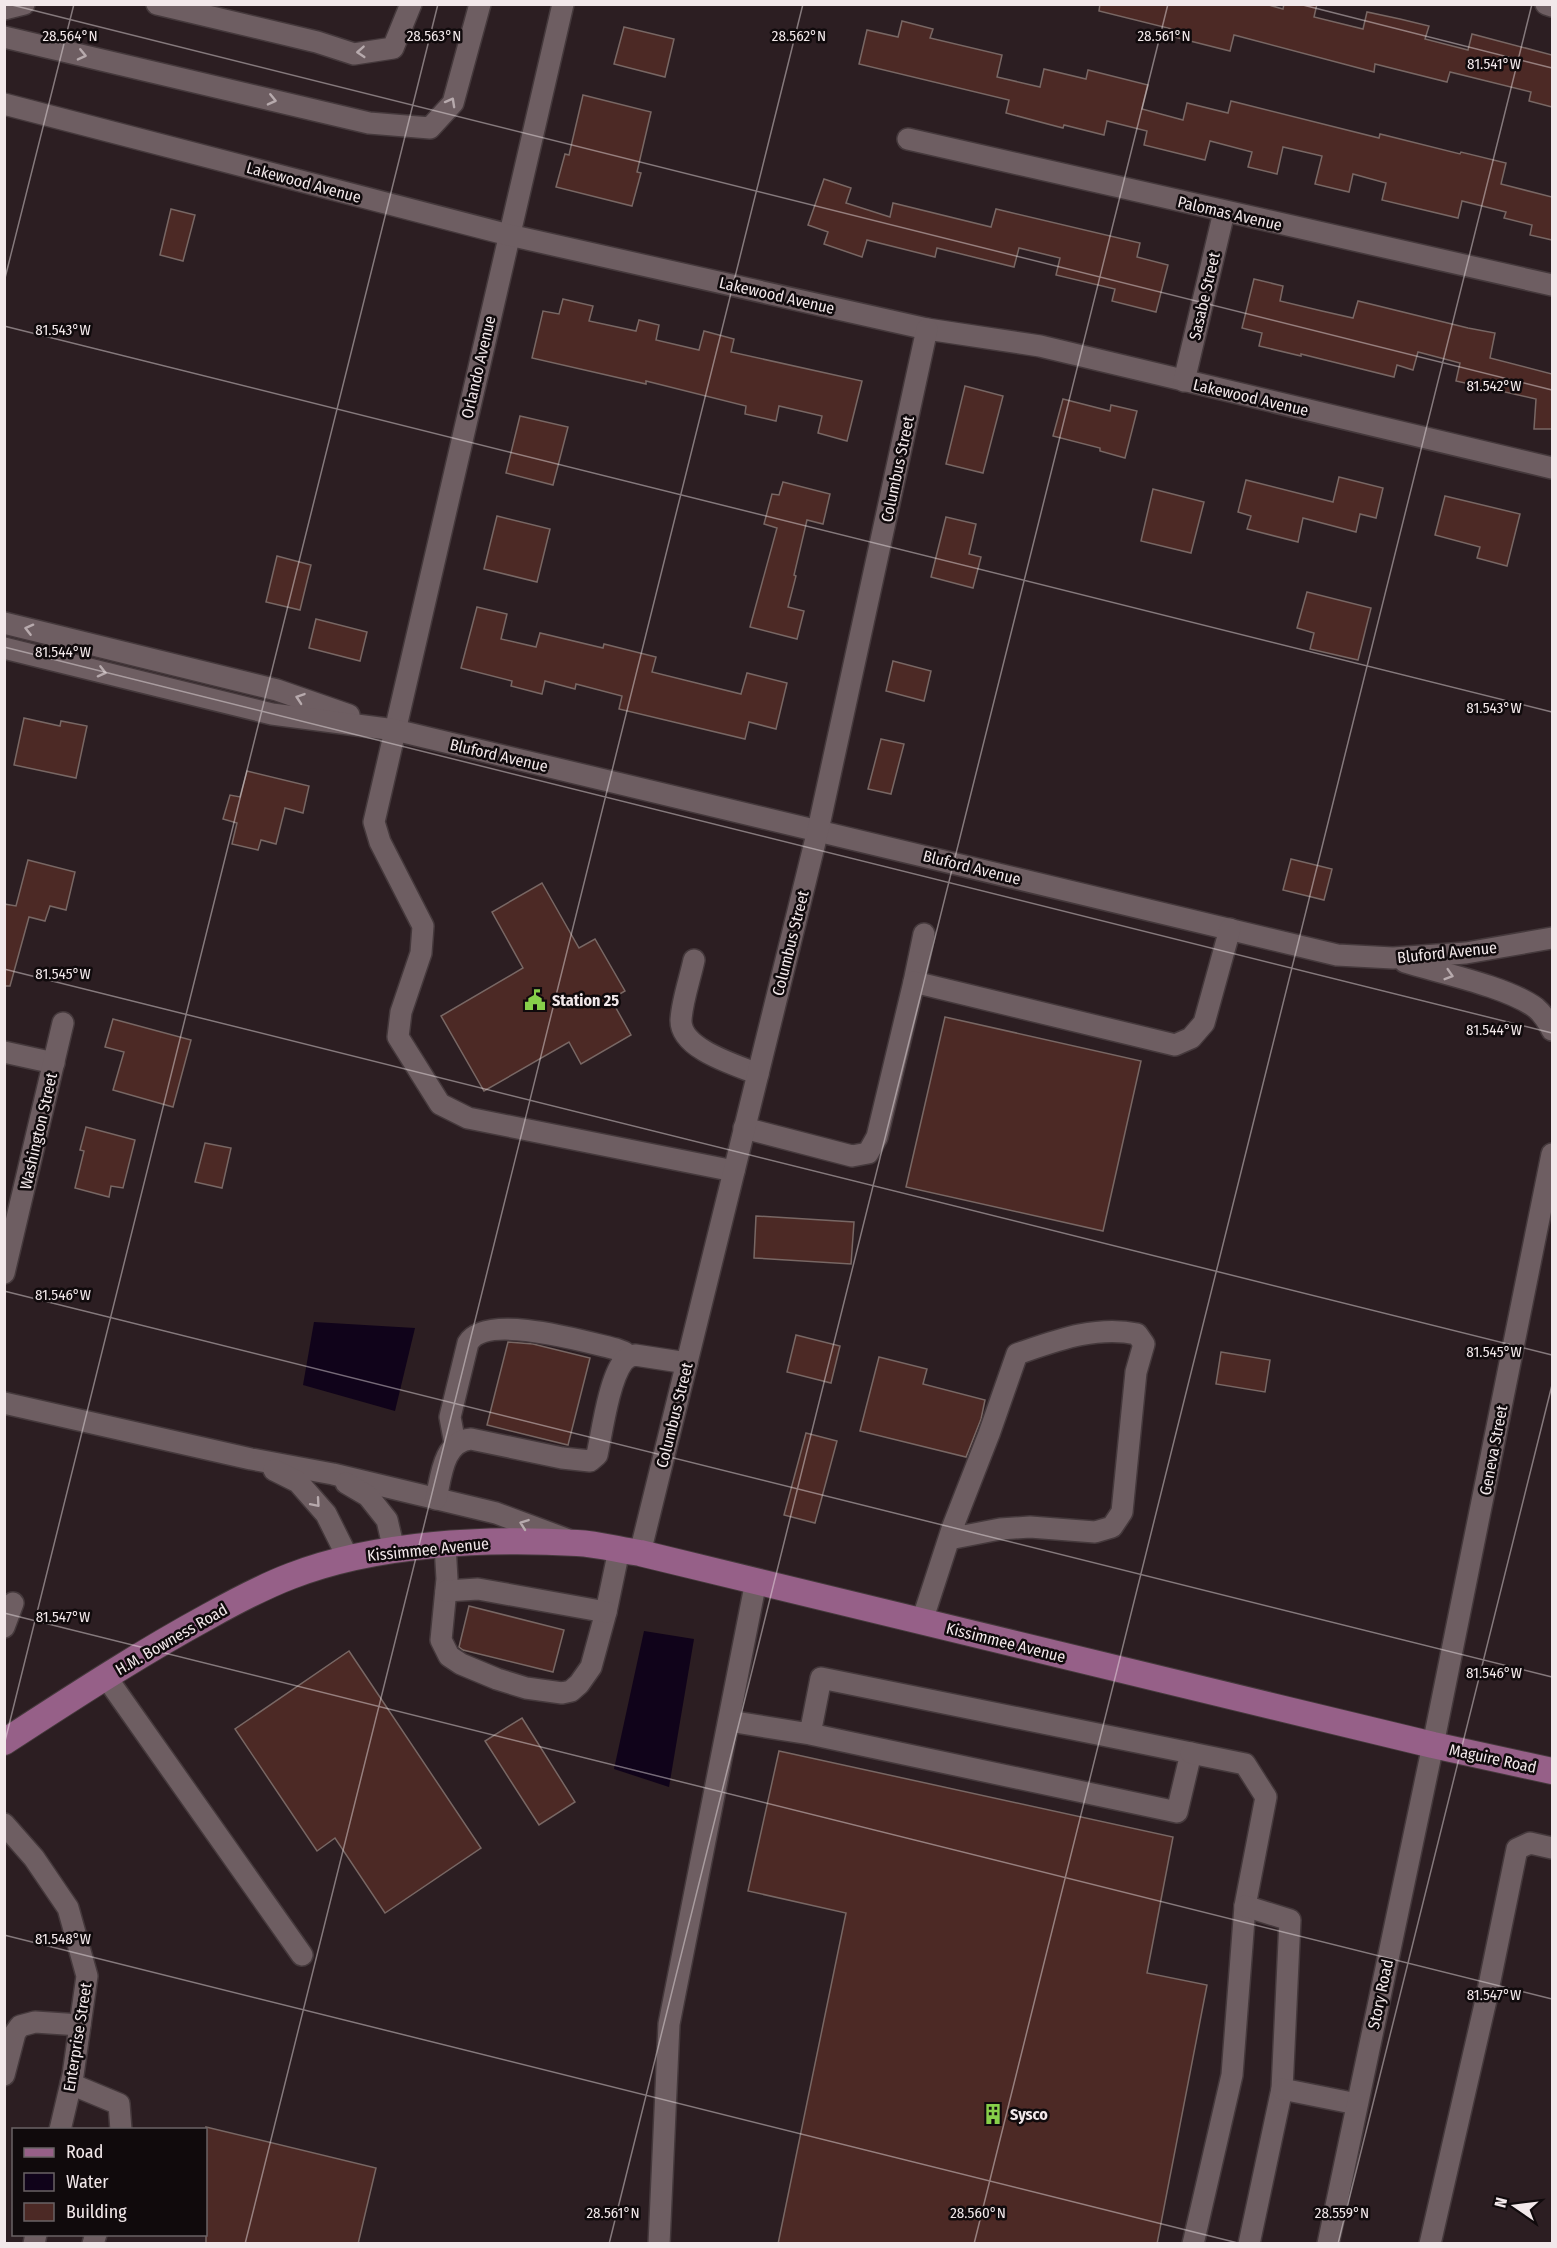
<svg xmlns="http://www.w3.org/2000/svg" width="1557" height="2248" font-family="'Fira Sans Condensed',sans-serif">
<rect width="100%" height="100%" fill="#2c1e22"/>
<g fill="#10031a">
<polygon points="314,1322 415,1328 395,1411 303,1385"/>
<polygon points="644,1631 694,1639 669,1787 614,1769"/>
</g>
<g fill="#4c2925" stroke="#786764" stroke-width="1.5">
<polygon points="1100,4 1265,4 1283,9 1284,4 1317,4 1314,17 1363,29 1367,12 1400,19 1429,26 1425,39 1468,50 1472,34 1552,55 1552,107 1529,101 1531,92 1450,72 1447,82 1375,64 1374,72 1234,35 1230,51 1170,36 1172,29 1099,11"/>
<polygon points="902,21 933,29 930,38 1002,55 997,77 1040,87 1044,69 1086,79 1088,70 1148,85 1142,109 1183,120 1187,103 1228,113 1231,101 1379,138 1380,134 1460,154 1461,152 1506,163 1501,184 1552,197 1552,240 1530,235 1532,225 1504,218 1506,212 1462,201 1458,218 1382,200 1386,183 1353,174 1349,192 1315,184 1322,156 1283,147 1277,174 1248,167 1252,152 1210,141 1205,160 1144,145 1147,131 1107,121 1104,135 1064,125 1063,128 1006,113 1009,100 859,64 867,30 898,37"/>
<polygon points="624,27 674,39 665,77 614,64"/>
<polygon points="583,95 651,112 637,172 641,173 632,206 556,187 565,154 569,155"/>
<polygon points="824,179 851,188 846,203 890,217 893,203 991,227 996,209 1140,243 1137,257 1168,265 1156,312 1112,301 1115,289 1056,275 1060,258 1019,248 1014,267 937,248 935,257 867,240 862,257 824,244 828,232 808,225"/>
<polygon points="171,209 195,215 183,261 160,255"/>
<polygon points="1254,279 1283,286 1280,301 1322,311 1353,318 1358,301 1468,328 1495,333 1490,358 1552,374 1552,429 1534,429 1536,399 1456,381 1460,363 1418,352 1413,370 1397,365 1394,377 1301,354 1301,356 1259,346 1262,333 1242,328"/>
<polygon points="563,299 593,306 589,321 636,331 639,320 659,325 656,340 699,350 704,331 734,339 731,352 862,381 847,441 818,433 822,416 779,406 776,421 745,414 746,406 646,381 646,384 532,358 543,311 559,314"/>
<polygon points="965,386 1003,396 983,473 946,464"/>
<polygon points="1063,399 1110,411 1111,405 1137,411 1125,458 1100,451 1100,448 1053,436"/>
<polygon points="520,416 568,427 553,485 506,473"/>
<polygon points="1339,477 1383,488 1376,518 1360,514 1356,532 1303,518 1298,542 1247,529 1251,516 1238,512 1246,480 1333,502"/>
<polygon points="783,482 830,494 823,524 807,520 794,575 796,576 788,607 804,611 797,639 750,627 777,528 764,524 772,494 779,495"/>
<polygon points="1153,489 1204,502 1191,553 1141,541"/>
<polygon points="1445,496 1520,514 1507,566 1477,558 1480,547 1435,535"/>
<polygon points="497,516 550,529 537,582 484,569"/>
<polygon points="946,517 976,524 969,554 981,557 973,588 931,577"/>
<polygon points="277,556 311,565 300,610 266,602"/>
<polygon points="1307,592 1371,608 1358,660 1310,649 1314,633 1297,628"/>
<polygon points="477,607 507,614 501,639 536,647 540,633 603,648 604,644 656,657 652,672 741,694 747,673 787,683 776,729 749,722 745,739 619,709 622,696 576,684 575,689 545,681 542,694 511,686 512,681 461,668"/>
<polygon points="316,619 367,632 360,661 309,648"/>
<polygon points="893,661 931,671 924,701 886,691"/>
<polygon points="24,718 60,726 61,721 87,726 76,778 14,765"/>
<polygon points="881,739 904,744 891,794 868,789"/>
<polygon points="247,771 309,786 303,813 285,808 276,844 261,840 258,850 232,844 237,823 223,819 230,795 240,797"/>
<polygon points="1291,859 1332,869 1324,900 1283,890"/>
<polygon points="28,860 75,872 66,910 50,906 45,921 29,917 10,986 4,986 4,904 16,906"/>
<polygon points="542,883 579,948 595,939 625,991 611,999 631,1035 581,1064 569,1042 484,1091 441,1016 523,968 492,912"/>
<polygon points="945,1017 1141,1061 1103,1231 906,1187"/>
<polygon points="113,1019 191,1040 173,1107 113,1090 124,1052 105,1047"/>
<polygon points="86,1127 135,1140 123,1188 111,1186 109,1197 75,1188 84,1151 80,1150"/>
<polygon points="205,1143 231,1148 222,1188 195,1182"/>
<polygon points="756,1216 854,1222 851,1264 754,1258"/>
<polygon points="796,1335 840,1346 831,1383 787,1372"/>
<polygon points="508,1342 533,1344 590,1358 568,1445 487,1425"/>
<polygon points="1221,1352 1270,1360 1265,1392 1216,1384"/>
<polygon points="879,1357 927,1369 923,1384 985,1400 981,1419 966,1457 860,1431"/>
<polygon points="806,1433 837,1441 815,1523 784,1515"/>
<polygon points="469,1606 564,1630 553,1672 463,1650 459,1647"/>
<polygon points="349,1651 481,1848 385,1913 335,1838 317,1851 235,1729"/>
<polygon points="522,1718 575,1802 539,1825 485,1741"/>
<polygon points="779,1751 1173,1837 1147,1973 1207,1985 1157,2244 778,2244 846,1913 748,1891"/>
<polygon points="206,2127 376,2168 358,2244 206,2244"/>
</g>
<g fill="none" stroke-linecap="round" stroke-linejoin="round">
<defs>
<g id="minor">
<polyline points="157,4 317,42 354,54 393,48 411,4"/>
<polyline points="563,4 374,822 380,842 423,926 421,953 401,1012 398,1037 440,1104 468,1118 734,1171"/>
<polyline points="1546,4 1552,6"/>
<polyline points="4,9 24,4"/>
<polyline points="4,37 369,123 430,128 453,103 480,4"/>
<polyline points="4,104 509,235 927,329 1040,346 1552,468"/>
<polyline points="908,139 1552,285"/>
<polyline points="1184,381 1224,212"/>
<polyline points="4,623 277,690 349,715"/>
<polyline points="4,648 272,714 395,730 1337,955 1393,958 1466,953 1552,938"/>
<path d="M694,960C690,979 682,1001 681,1020C680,1049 736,1065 758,1074"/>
<path d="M1405,962C1441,973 1508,987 1536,1008C1542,1013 1549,1023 1552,1030"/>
<polyline points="914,982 924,934"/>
<polyline points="4,1052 54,1063"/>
<polyline points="744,1128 852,1156 868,1153 877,1137 914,982 1175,1045 1191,1038 1204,1023 1230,929"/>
<polyline points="4,1273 63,1023"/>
<polyline points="4,1403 251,1459 333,1474 496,1513 566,1539"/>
<path d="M455,1444L450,1417L468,1343C486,1312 586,1342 616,1349L624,1352L629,1356"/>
<polyline points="274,1470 298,1482 326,1514 348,1558"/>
<polyline points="346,1483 368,1496 387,1520 394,1550"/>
<path d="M436,1499C441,1477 443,1441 471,1439L562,1458L590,1461L597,1455C602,1432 609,1380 623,1362C626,1358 630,1356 635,1355L687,1363"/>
<polyline points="445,1545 447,1579 441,1640 449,1656 461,1664 497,1679 526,1688 562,1693 571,1691 579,1684 591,1667 606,1612 619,1550"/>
<polyline points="640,1553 818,830 927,329"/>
<polyline points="446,1591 478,1589 606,1612"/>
<path d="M922,1621L953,1526L989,1434L1017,1354C1055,1341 1096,1325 1137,1334L1144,1344L1136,1372L1122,1512L1112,1527L1095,1532L1030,1527L1000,1529L949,1539"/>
<polyline points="4,1627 13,1603"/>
<polyline points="106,1677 302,1955"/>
<polyline points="729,1721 810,1734 821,1678 1191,1753 1177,1812 810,1734"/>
<polyline points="1191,1753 1245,1764 1266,1797 1245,1906 1232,2075 1193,2244"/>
<polyline points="4,1824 34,1858 68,1908 87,1976 73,2075 60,2130"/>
<polyline points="1245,1906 1290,1920 1282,2089 1249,2244"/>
<polyline points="4,2075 15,2033 20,2026 35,2022 80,2025"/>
<polyline points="71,2084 119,2104 121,2130"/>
<polyline points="1282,2089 1357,2104"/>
<polyline points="34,2244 36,2234"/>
<polyline points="93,2244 96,2234"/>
<polyline points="659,2244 669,2024 756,1581"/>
<polyline points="1328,2244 1433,1745 1552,1154"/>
<polyline points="1430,2244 1486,2000 1517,1849 1530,1843 1552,1848"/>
</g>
<path id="major" d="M4,1742C72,1698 139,1654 209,1616C236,1601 262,1587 291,1576C376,1543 486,1538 577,1543C598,1544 619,1550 640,1553L1433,1745L1552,1771"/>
</defs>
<use href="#minor" stroke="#45393c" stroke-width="24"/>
<use href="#major" stroke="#45393c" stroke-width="28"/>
<use href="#minor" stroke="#6e5e62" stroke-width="21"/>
<use href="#major" stroke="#966088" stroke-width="26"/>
</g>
<defs><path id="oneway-chevron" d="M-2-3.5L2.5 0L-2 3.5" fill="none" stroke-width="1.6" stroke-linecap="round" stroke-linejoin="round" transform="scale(1.5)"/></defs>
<g stroke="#b7aaad">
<use href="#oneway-chevron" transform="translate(361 52) rotate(176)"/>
<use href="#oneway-chevron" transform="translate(82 55) rotate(13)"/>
<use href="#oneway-chevron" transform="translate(272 100) rotate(13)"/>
<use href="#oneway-chevron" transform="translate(451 102) rotate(-61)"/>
<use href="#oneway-chevron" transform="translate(29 629) rotate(-166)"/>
<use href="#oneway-chevron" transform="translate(102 672) rotate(14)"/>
<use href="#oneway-chevron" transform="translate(300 698) rotate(-161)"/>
<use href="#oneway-chevron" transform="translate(1449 975) rotate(17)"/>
<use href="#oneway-chevron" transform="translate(316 1503) rotate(49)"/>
<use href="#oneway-chevron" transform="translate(524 1524) rotate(-160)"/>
</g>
<path fill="none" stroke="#f2e8ea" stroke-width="1.5" stroke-opacity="0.45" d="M8,4L1552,390M1299,4L1552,68M4,282L74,4M4,326L1552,712M4,647L1552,1033M4,969L1552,1355M4,1291L1552,1677M4,1613L1552,1999M4,1745L438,4M4,1935L1242,2244M245,2244L803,4M609,2244L1168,4M974,2244L1532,4M1338,2244L1552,1385"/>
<defs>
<symbol id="civic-bare" viewBox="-9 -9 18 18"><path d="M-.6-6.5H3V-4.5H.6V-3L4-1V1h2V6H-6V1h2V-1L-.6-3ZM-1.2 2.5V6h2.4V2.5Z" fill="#87cf4a" stroke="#100a0c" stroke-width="2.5" paint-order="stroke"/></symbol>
<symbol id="building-bare" viewBox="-9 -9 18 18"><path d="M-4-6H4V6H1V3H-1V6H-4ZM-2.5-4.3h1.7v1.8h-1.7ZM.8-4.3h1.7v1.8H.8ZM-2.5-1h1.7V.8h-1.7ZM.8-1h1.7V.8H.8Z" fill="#87cf4a" stroke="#100a0c" stroke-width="2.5" paint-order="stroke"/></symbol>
</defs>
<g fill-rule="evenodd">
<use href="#civic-bare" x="520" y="985" width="30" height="30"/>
<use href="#building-bare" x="978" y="2099" width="30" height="30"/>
</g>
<g text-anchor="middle" stroke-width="5" stroke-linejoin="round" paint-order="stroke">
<g font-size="16" fill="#f2e8ea" stroke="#100a0c">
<text transform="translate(304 182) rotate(15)" y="6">Lakewood Avenue</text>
<text transform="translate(1230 213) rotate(13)" y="6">Palomas Avenue</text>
<text transform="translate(777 295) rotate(13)" y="6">Lakewood Avenue</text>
<text transform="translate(1204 296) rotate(-77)" y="6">Sasabe Street</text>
<text transform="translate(478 367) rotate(-77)" y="6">Orlando Avenue</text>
<text transform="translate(1251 397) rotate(13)" y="6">Lakewood Avenue</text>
<text transform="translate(897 469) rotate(-78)" y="6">Columbus Street</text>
<text transform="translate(499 755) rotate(13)" y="6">Bluford Avenue</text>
<text transform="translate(972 867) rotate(14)" y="6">Bluford Avenue</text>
<text transform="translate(790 943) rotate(-76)" y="6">Columbus Street</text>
<text transform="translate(1447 952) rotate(-6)" y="6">Bluford Avenue</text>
<text transform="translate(38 1131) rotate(-77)" y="6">Washington Street</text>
<text transform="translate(674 1415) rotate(-76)" y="6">Columbus Street</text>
<text transform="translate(1493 1450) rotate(-79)" y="6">Geneva Street</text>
<text transform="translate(428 1549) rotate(-6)" y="6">Kissimmee Avenue</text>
<text transform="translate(171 1639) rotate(-30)" y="6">H.M. Bowness Road</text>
<text transform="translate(1006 1642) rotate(14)" y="6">Kissimmee Avenue</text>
<text transform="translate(1493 1758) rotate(12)" y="6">Maguire Road</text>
<text transform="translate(1380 1994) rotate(-78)" y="6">Story Road</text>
<text transform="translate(77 2037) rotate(-81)" y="6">Enterprise Street</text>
</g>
<g font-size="16" font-weight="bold" fill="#f2e8ea" stroke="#100a0c" text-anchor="start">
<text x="552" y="1006">Station 25</text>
<text x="1010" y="2120">Sysco</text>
</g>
</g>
<g font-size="15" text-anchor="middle" fill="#f2e8ea" stroke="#100a0c" stroke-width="5" stroke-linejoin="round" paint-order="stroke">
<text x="70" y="41">28.564°N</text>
<text x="434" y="41">28.563°N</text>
<text x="799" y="41">28.562°N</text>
<text x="1164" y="41">28.561°N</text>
<text x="1494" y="69">81.541°W</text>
<text x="63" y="335">81.543°W</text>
<text x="1494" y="391">81.542°W</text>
<text x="63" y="657">81.544°W</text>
<text x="1494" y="713">81.543°W</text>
<text x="63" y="979">81.545°W</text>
<text x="1494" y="1035">81.544°W</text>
<text x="63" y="1300">81.546°W</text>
<text x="1494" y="1357">81.545°W</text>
<text x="63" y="1622">81.547°W</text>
<text x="1494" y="1678">81.546°W</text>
<text x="63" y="1944">81.548°W</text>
<text x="1494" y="2000">81.547°W</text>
<text x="613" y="2218">28.561°N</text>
<text x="978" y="2218">28.560°N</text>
<text x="1342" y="2218">28.559°N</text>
</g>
<rect width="1557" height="2248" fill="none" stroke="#f2e8ea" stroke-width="12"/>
<rect x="12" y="2128" width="195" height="108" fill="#100a0c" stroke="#6a6365" stroke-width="1.5"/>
<rect x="24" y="2148" width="30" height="9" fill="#966088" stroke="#6a6365" stroke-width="1.5"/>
<text x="66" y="2158" font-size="18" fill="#f2e8ea">Road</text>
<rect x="24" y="2173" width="30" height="18" fill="#10031a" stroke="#6a6365" stroke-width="1.5"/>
<text x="66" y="2188" font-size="18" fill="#f2e8ea">Water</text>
<rect x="24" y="2203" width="30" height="18" fill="#4c2925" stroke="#6a6365" stroke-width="1.5"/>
<text x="66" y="2218" font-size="18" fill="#f2e8ea">Building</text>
<g transform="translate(1515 2206) rotate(284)" stroke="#100a0c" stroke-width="4.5" paint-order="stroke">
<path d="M0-4.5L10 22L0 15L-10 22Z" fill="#f2e8ea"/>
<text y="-9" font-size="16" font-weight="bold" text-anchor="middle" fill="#f2e8ea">N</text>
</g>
</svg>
